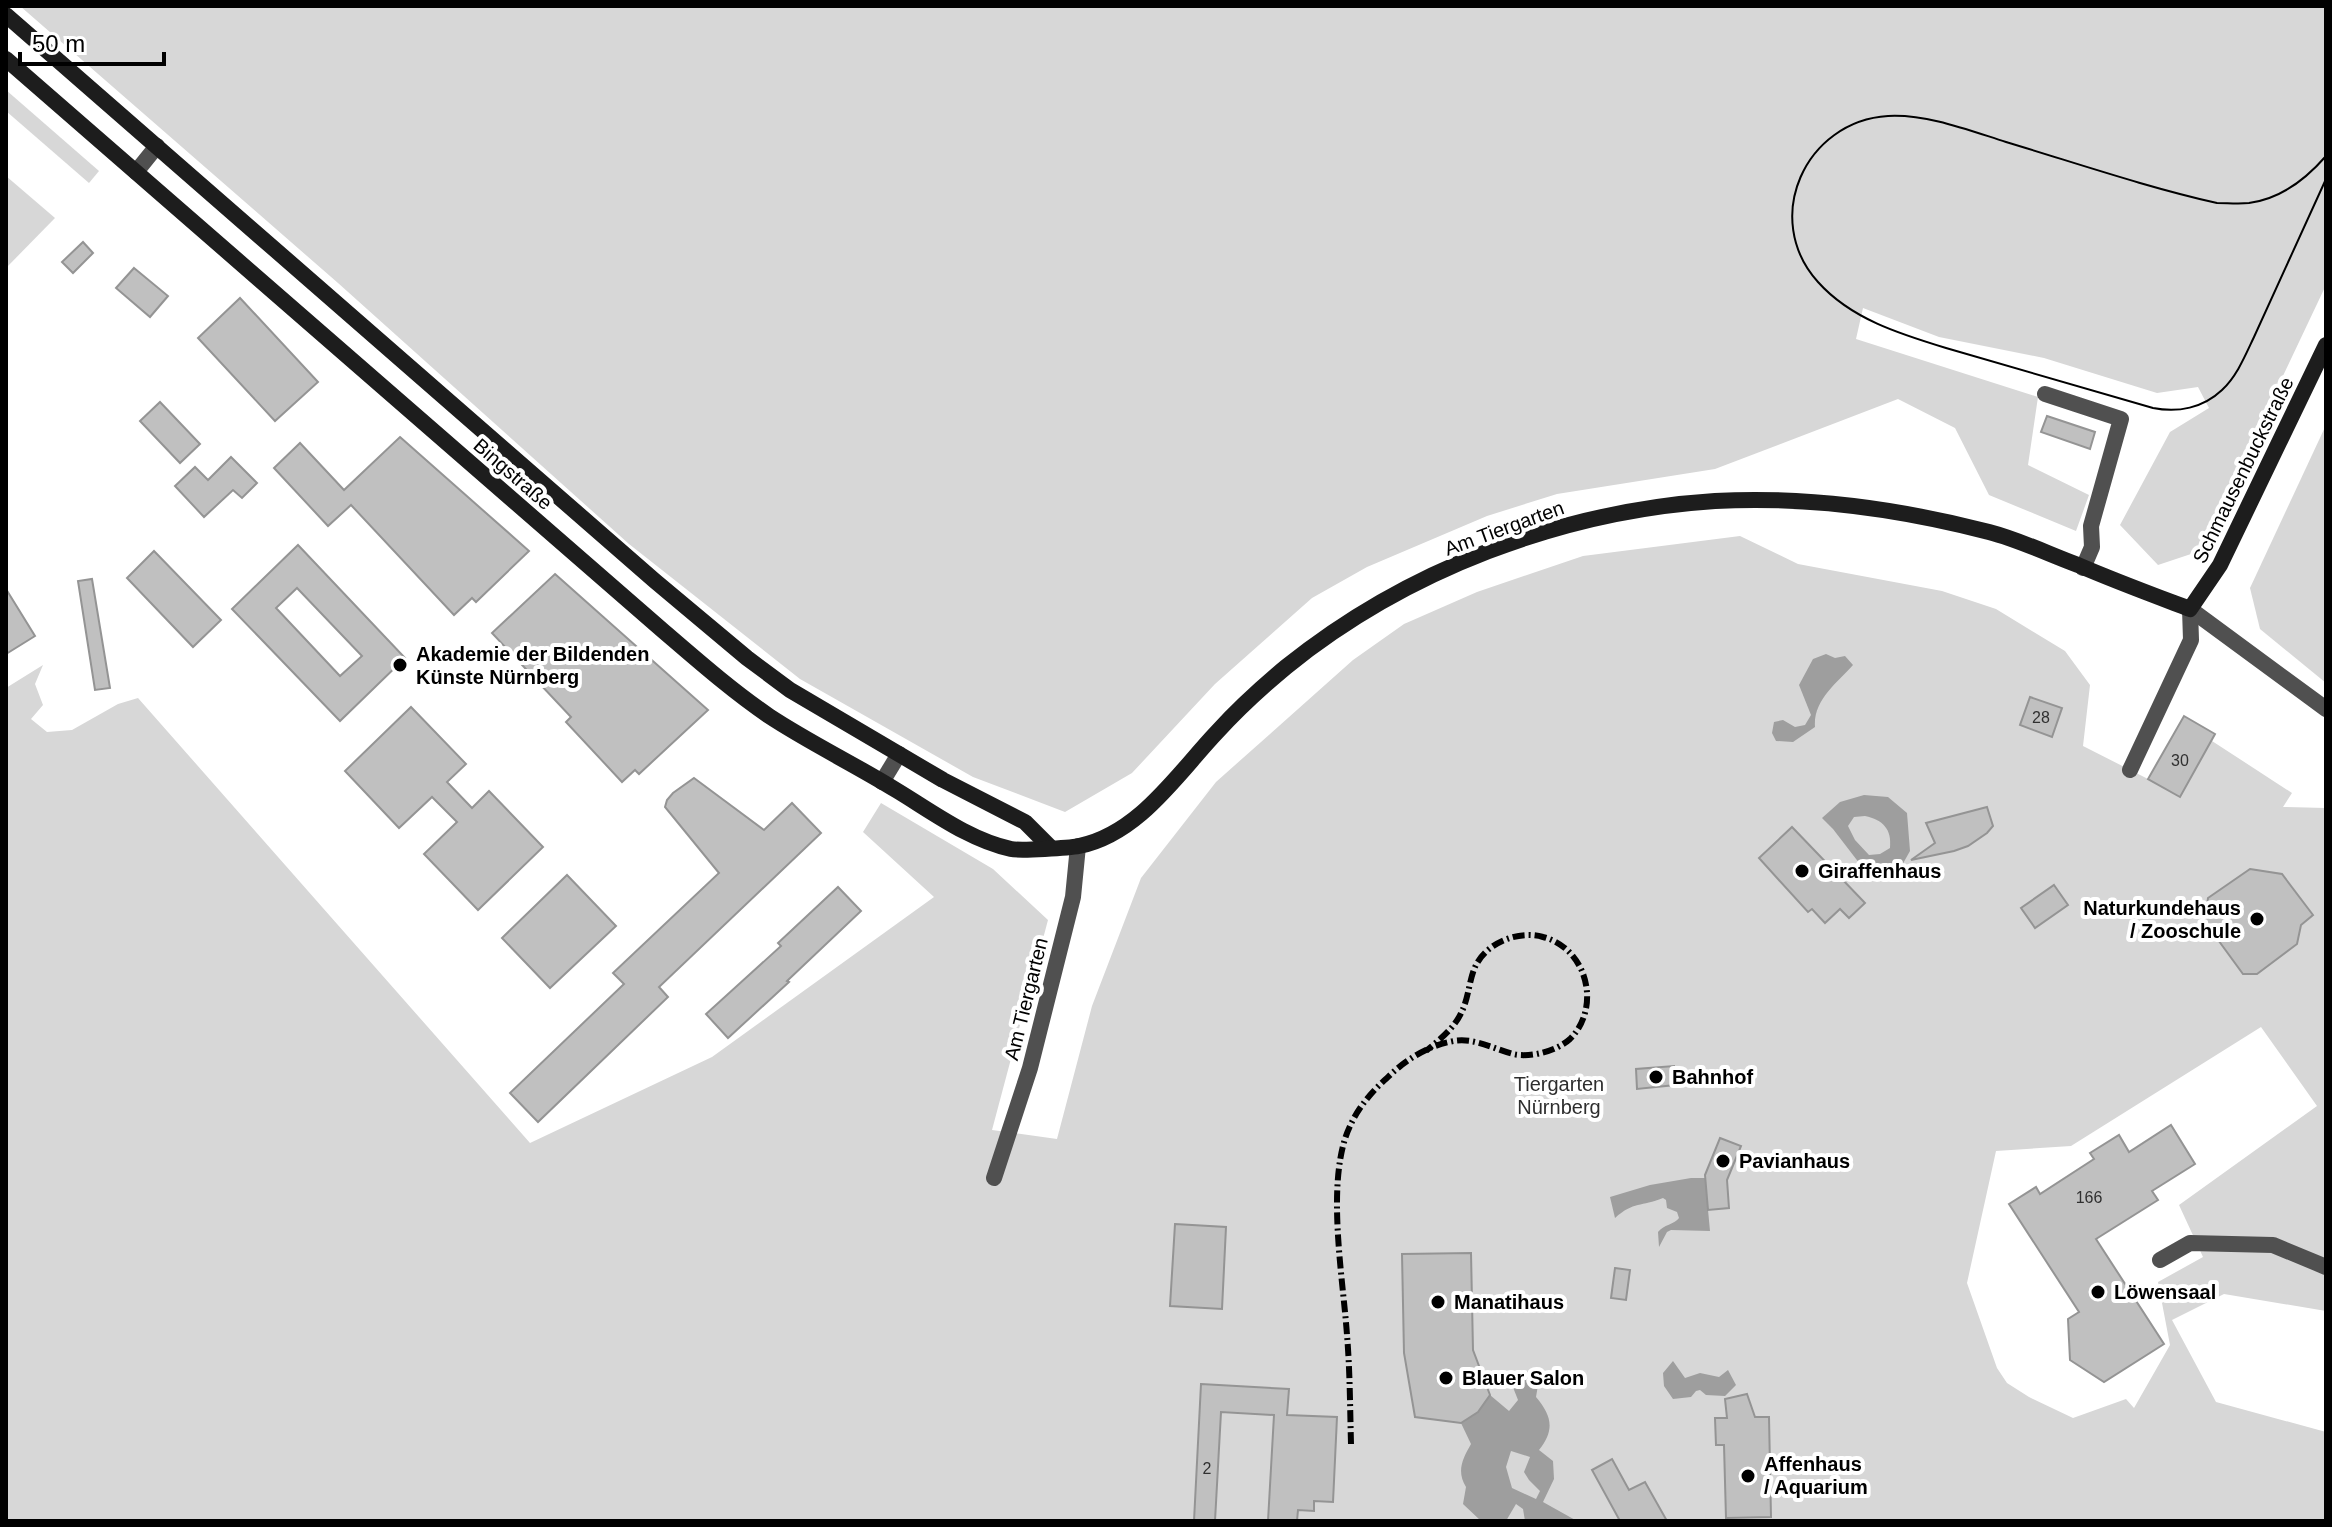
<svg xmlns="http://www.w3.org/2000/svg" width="2332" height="1527" font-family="Arial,sans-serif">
<rect width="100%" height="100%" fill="#fff"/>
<g fill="#d7d7d7" fill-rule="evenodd">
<polygon points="20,6 2326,6 2326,285 2200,551 2158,565 2120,525 2170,432 2209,408 2198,387 2157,393 2044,358 1939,337 1863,308 1856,339 2038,397 2028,465 2089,495 2076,531 1989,495 1955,428 1898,399 1715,469 1557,494 1487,516 1367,567 1312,598 1215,684 1132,773 1065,812 973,777 800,679 629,544 338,283"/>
<polygon points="6,90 99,171 89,183 6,111"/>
<polygon points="6,176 55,218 6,268"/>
<polygon points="2326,425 2326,683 2260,629 2250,588"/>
<path d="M1740,536L1798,564L1942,591L1996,609L2065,651L2090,685L2083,746L2148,779L2184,716L2215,734L2212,741L2292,793L2283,807L2326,808V1311L2224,1294L2172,1320L2216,1402L2326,1432V1521H6V688L43,665L35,684L43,705L31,719L47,732L72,730L118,704L138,698L530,1143L712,1057L934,897L863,832L881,803L993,869L1048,920L992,1130L1057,1139L1092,1006L1141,878L1216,782L1353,660L1404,624L1477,592L1583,556ZM2261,1027L2317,1106L2179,1205L2203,1257L2158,1282L2170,1345L2134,1408L2126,1399L2073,1418L2029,1397L2007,1383L1997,1368L1967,1283L1996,1151L2071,1146Z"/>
</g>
<g fill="#9e9e9e" fill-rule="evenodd">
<path d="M1826,654L1835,658L1845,656L1853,665C1837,683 1813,700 1815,727L1793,742L1776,741L1772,733L1774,722L1783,720L1795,727L1805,725L1811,715L1799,685L1813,659Z"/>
<path d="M1864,795L1888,797L1907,813L1910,851L1901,867L1879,874L1863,868L1833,829L1822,818L1840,802ZM1865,816C1883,820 1892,829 1890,848L1880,854L1869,855L1855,840L1848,826L1854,817Z"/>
<path d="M1691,1178H1705L1710,1231L1671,1230L1667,1232L1659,1247L1658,1232C1663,1225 1675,1224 1679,1218L1677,1212L1667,1208L1666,1200L1663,1198C1641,1207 1634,1201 1615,1218L1610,1197L1650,1185Z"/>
<polygon points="1673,1361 1685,1378 1700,1373 1719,1377 1728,1370 1736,1385 1725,1396 1706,1395 1700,1390 1696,1391 1691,1397 1673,1399 1664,1386 1663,1373"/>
<path d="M1530,1371L1539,1379L1536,1397C1552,1416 1555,1430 1539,1450L1553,1461L1554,1479L1543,1502L1577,1521H1525L1523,1509L1516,1504L1506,1521H1481L1463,1504L1466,1487C1456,1471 1463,1458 1471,1444L1461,1423L1478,1412L1490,1395L1509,1411L1518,1400L1507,1372ZM1511,1451L1530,1457L1524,1472L1529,1480L1540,1491L1536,1499L1512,1488L1506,1467Z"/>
</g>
<g fill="#c0c0c0" stroke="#949494" stroke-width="2" fill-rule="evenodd">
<polygon points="83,242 93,253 73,273 62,262"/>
<polygon points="134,268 168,296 150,317 116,288"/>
<polygon points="240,298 318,382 275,421 198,338"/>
<polygon points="160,402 200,444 180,463 140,421"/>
<polygon points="2047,416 2095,432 2090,449 2041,432"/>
<polygon points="400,437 529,551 476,602 472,598 454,615 351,505 328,526 274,468 300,443 344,490"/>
<polygon points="231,457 257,483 242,498 233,490 204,517 175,486 195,467 208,480"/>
<path d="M298,545L405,658L340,721L232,609ZM297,588L362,656L340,676L276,608Z"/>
<polygon points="154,551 221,620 193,647 127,578"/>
<polygon points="555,574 708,710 639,774 635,770 622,782 566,722 571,717 492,633"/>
<polygon points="92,579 110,688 95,690 78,581"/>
<polygon points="6,589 35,636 6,654"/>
<polygon points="2030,697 2062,708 2052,737 2020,725"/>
<polygon points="411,707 466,764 447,782 472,808 489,791 543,847 478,910 424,854 457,822 432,797 399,828 345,771"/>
<polygon points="2184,716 2215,734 2180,797 2148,779"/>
<polygon points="694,778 764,830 792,803 821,833 659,987 668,997 538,1122 510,1093 624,984 613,973 719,873 665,807 667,800 673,793"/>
<polygon points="1987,807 1993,826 1987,833 1968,846 1954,851 1911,860 1935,843 1926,823"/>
<polygon points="1792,827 1865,903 1849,918 1840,909 1825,923 1812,909 1808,912 1759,858"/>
<polygon points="2250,869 2282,874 2313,915 2301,925 2297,944 2257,974 2243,974 2205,922 2208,898"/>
<polygon points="567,875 616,926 550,988 502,938"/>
<polygon points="2054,885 2068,905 2035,928 2021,908"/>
<polygon points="838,887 861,911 787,981 789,982 728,1038 706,1014 781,946 778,943"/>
<polygon points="1674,1066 1675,1085 1637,1089 1636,1069"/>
<polygon points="2171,1125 2195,1164 2152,1191 2158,1200 2096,1239 2164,1344 2104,1382 2070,1360 2068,1319 2079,1312 2009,1204 2036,1187 2040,1194 2094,1159 2090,1153 2119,1135 2129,1152"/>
<polygon points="1720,1138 1741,1146 1727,1180 1729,1208 1708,1210 1705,1175"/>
<polygon points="1175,1224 1226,1227 1222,1309 1170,1306"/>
<polygon points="1471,1253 1473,1350 1490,1395 1478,1412 1461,1423 1415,1417 1404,1353 1402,1254"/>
<polygon points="1615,1268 1630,1270 1626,1300 1611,1298"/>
<polygon points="1201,1384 1289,1389 1287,1415 1337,1417 1333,1502 1314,1501 1314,1511 1298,1510 1297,1521 1268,1521 1274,1415 1221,1412 1215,1521 1194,1521"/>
<polygon points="1747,1394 1755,1417 1769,1417 1771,1517 1726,1518 1724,1445 1716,1445 1715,1418 1727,1418 1725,1399"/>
<polygon points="1612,1459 1629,1490 1645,1482 1667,1521 1620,1521 1592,1470"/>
</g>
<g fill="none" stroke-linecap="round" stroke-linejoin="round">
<g stroke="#505050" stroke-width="16">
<polyline points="136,172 157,146"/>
<polyline points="2045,394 2121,419 2091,526 2092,547 2083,568"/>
<polyline points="2190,609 2326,709"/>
<polyline points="2130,770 2191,640 2190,609"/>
<polyline points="882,782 899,754"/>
<polyline points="994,1178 1030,1068 1073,897 1078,846"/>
<polyline points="2160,1260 2190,1243 2273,1245 2326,1267"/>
</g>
<g stroke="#1d1d1d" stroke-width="16">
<polyline points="6,15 655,581 747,658 790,690 943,780 1025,822 1050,847"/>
<path d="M6,59L661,629C696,659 731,690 769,716C810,743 854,764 896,790C931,811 969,840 1011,849C1020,851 1069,848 1079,846C1139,834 1178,773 1217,732C1238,709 1262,687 1286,667C1406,570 1561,511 1715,501C1806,496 1900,509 1989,532C2020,540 2048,554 2078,565C2115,581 2153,595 2190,609L2220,565L2326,345"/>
</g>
<path stroke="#000" stroke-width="2" d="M2326,156C2306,179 2281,199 2249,203C2239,204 2227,203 2217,203C2146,187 2076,163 2006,142C1968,130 1928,114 1888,116C1805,121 1761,219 1818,282C1851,319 1900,334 1946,348L2153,408C2178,413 2203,408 2222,390C2237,376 2245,356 2254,337C2278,285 2302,232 2326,179"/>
<path stroke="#000" stroke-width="6" stroke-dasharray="12 4 2 4" stroke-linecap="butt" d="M1351,1444C1350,1408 1350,1371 1347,1335C1343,1277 1325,1179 1350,1126C1358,1108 1372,1091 1387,1078C1403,1062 1425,1047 1449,1042C1472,1036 1491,1048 1513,1054C1530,1058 1557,1051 1570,1039C1602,1007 1587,948 1543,937C1519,930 1488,942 1476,965C1469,979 1469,997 1462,1011C1455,1028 1439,1040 1426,1051"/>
</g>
<g fill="#000" stroke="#fff" stroke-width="3">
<circle cx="400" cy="665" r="8"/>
<circle cx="1802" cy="871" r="8"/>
<circle cx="2257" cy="919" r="8"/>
<circle cx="1656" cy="1077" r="8"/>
<circle cx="1723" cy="1161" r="8"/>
<circle cx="2098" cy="1292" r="8"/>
<circle cx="1438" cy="1302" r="8"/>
<circle cx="1446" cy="1378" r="8"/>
<circle cx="1748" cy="1476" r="8"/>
</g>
<g text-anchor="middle" stroke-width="8" stroke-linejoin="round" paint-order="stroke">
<g font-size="16" fill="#303030">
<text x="2041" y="723">28</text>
<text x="2180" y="766">30</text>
<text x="2089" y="1203">166</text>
<text x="1207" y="1474">2</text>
</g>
<g font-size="20" fill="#000" stroke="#fff">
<text transform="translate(2243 470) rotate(-64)" y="7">Schmausenbuckstraße</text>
<text transform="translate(513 474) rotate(41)" y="7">Bingstraße</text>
<text transform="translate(1504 528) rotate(-20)" y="7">Am Tiergarten</text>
<text transform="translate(1026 999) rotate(-76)" y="7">Am Tiergarten</text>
</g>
<g font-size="20" font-weight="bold" fill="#000" stroke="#fff" text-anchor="start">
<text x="416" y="661">Akademie der Bildenden<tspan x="416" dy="23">Künste Nürnberg</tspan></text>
<text x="1818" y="878">Giraffenhaus</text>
<text x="2241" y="915" text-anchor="end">Naturkundehaus<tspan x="2241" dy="23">/ Zooschule</tspan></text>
<text x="1672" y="1084">Bahnhof</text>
<text x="1739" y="1168">Pavianhaus</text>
<text x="2114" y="1299">Löwensaal</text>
<text x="1454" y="1309">Manatihaus</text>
<text x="1462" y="1385">Blauer Salon</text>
<text x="1764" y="1471">Affenhaus<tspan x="1764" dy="23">/ Aquarium</tspan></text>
</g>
<g font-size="20" fill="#2e2e2e" stroke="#fff">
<text x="1559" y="1091">Tiergarten<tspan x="1559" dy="23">Nürnberg</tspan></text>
</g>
</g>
<rect width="2332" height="1527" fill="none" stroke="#000000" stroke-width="16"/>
<path d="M20 52v12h144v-12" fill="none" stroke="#000000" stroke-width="4"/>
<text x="32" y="52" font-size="24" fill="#000000" stroke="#ffffff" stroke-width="6" paint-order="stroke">50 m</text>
</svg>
